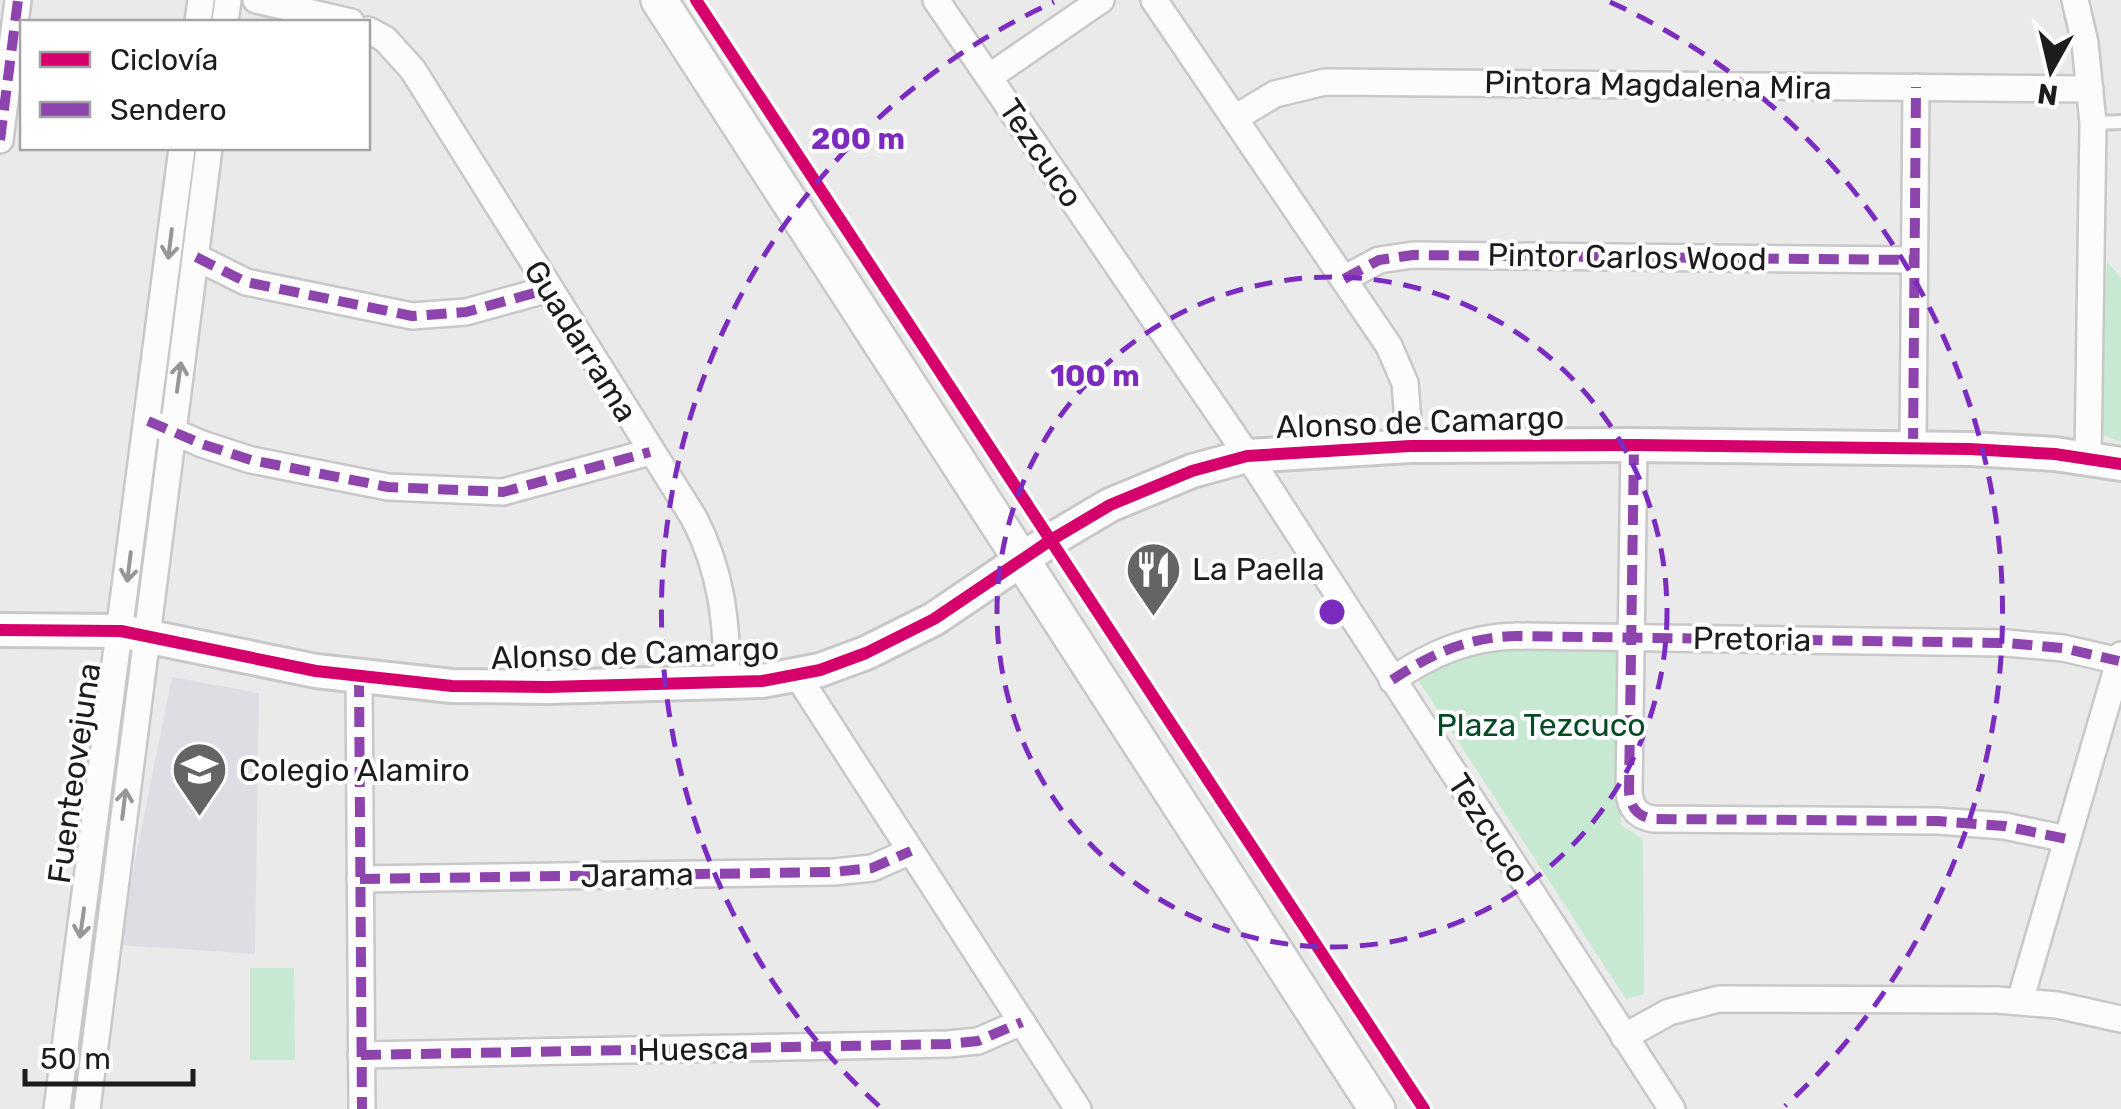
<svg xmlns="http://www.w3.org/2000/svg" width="2121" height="1109" font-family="Rubik,sans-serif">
<rect width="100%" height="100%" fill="#eaeaeb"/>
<polygon fill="#dedde4" points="172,677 259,693 255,954 118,945"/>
<g fill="#c7e9d1">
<polygon points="2107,262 2121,278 2121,442 2096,432"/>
<polygon points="1534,647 1621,648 1621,825 1643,839 1644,994 1626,999 1418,680 1462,658"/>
<polygon points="250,968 294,968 295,1060 250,1060"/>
</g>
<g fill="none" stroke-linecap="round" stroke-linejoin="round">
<defs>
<polyline id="service" points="2093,123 2121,122"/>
<g id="minor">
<polyline points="256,0 351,22"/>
<polyline points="936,0 1256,468 1672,1109"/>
<polyline points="1154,0 1389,346 1405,383 1410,446"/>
<polyline points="2075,0 2085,43 2093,123 2088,458"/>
<polyline points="198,22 201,0"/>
<polyline points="225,22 228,0"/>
<path d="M368,30L385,39L413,70L694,518C722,572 727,623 727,683"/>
<polyline points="989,77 1101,0"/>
<polyline points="1235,118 1275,94 1325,82 2090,89"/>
<polyline points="0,140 18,0"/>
<polyline points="196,257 246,282 412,316 466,312 549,289"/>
<polyline points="1344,279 1379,260 1413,255 1914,260"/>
<polyline points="160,426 202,444 251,460 388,487 503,492 650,452"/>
<path d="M1634,445L1629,791C1630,808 1638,817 1654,819L1938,821L2004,826L2067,839"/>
<polyline points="1913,448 1916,87"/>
<polyline points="797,675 1078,1109"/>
<polyline points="359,677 362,1109"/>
<path d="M1392,680C1432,653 1469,637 1517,636L2006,643L2063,648L2119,661"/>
<polyline points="360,879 834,872 872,868 911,851"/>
<polyline points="2020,1001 2121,655"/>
<polyline points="1624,1037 1669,1012 1719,999 1997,1000 2057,1005 2121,1019"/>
<polyline points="361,1055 948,1044 978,1041 1022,1022"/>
<polyline points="57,1109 182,148"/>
<polyline points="87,1109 209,148"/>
</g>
<polyline id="tertiary" points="0,630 121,631 316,671 452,686 548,687 762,681 820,670 866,653 934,619 1051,540 1110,505 1192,471 1247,456 1410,446 1634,445 1970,449 2055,454 2121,464"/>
<polyline id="secondary" points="659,0 1377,1109"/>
</defs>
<use href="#service" stroke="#c8c8c9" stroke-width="18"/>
<use href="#minor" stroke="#c8c8c9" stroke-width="30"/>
<use href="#tertiary" stroke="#c8c8c9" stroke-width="38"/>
<use href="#secondary" stroke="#c8c8c9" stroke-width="40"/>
<use href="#service" stroke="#fcfcfc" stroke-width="12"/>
<use href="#minor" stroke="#fcfcfc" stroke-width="25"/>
<use href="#tertiary" stroke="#fcfcfc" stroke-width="32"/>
<use href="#secondary" stroke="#fcfcfc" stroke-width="35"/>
<g stroke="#8e44ad" stroke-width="10" stroke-dasharray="20 10" stroke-linecap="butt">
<polyline points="0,140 18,0"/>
<polyline points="196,257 246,282 412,316 466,312 549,289"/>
<polyline points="1344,279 1379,260 1413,255 1914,260"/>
<polyline points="148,421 202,444 251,460 388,487 503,492 650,452"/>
<path d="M1634,445L1629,791C1630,808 1638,817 1654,819L1938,821L2004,826L2067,839"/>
<polyline points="1913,448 1916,87"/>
<polyline points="359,677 362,1109"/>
<path d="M1392,680C1432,653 1469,637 1517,636L2006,643L2063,648L2119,661"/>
<polyline points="360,879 834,872 872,868 911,851"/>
<polyline points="361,1055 948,1044 978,1041 1022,1022"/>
</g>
<defs>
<g id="cycleway">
<polyline points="696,0 1424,1109"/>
<polyline points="0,630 121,631 316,671 452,686 548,687 762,681 820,670 866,653 934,619 1051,540 1110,505 1192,471 1247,456 1410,446 1634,445 1970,449 2055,454 2121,464"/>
</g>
</defs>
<use href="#cycleway" stroke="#fff" stroke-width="19"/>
<use href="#cycleway" stroke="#d6006c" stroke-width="12"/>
</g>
<defs><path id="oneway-shaft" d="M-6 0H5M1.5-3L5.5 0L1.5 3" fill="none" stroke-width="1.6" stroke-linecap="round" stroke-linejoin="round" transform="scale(2.5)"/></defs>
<g stroke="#979798">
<use href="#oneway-shaft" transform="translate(170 244) rotate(97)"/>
<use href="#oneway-shaft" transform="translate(179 377) rotate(-82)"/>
<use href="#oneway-shaft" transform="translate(129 567) rotate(97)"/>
<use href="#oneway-shaft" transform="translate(124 804) rotate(-83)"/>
<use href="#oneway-shaft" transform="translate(82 923) rotate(98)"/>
</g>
<g fill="none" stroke="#7b2cbf" stroke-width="5" stroke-dasharray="18 12">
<circle cx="1332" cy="612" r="335"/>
<path d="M879 1106A670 670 0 0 1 1054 2M1610 2A670 670 0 0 1 1785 1106"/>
</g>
<defs>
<symbol id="restaurant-pin" viewBox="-11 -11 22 30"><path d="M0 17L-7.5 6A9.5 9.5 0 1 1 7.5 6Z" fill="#646465" stroke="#fff"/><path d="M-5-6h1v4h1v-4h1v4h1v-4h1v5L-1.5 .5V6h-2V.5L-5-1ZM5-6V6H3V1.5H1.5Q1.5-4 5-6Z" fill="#fff"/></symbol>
<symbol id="school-pin" viewBox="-11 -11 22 30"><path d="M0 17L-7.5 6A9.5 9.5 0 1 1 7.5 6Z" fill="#646465" stroke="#fff"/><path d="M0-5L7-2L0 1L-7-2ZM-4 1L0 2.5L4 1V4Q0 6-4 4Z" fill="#fff"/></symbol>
</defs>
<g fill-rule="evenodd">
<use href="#restaurant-pin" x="1122" y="538" width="63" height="86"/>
<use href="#school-pin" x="168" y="738" width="63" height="86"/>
</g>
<g text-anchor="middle" stroke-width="8" stroke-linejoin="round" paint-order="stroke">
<g font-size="32" fill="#1c1c1d" stroke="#fff">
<text transform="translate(1658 85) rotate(1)" y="11">Pintora Magdalena Mira</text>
<text transform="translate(1041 153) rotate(56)" y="11">Tezcuco</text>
<text transform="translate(1627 257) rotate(1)" y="11">Pintor Carlos Wood</text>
<text transform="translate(581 341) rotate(58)" y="11">Guadarrama</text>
<text transform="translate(1420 422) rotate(-2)" y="11">Alonso de Camargo</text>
<text transform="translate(1752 639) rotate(1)" y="11">Pretoria</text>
<text transform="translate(635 653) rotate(-2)" y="11">Alonso de Camargo</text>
<text transform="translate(74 773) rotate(-82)" y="11">Fuenteovejuna</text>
<text transform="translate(1489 828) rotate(57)" y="11">Tezcuco</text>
<text transform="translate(637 875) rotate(-1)" y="11">Jarama</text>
<text transform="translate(693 1049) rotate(-1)" y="11">Huesca</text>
</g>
<g font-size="32" fill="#1c1c1d" stroke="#fff" text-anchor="start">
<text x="1192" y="580">La Paella</text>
<text x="239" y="781">Colegio Alamiro</text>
</g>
<g font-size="32" fill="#044b25" stroke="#fff">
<text x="1541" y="736">Plaza Tezcuco</text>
</g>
</g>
<circle cx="1332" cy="612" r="15" fill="#7b2cbf" stroke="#fff" stroke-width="5"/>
<g font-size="30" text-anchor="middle" font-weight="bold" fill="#7b2cbf" stroke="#fff" stroke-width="8" stroke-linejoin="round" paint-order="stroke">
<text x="858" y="149">200 m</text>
<text x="1095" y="386">100 m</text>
</g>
<rect x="20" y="20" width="350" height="130" fill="#ffffff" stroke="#a4a4a5" stroke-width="2.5"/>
<rect x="40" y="52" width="50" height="15" fill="#d6006c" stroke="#a4a4a5" stroke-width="2.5"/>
<text x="110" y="70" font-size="30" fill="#1c1c1d">Ciclovía</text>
<rect x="40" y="102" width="50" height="15" fill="#8e44ad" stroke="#a4a4a5" stroke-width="2.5"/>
<text x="110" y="120" font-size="30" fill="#1c1c1d">Sendero</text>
<g transform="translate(2051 70) rotate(188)" stroke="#ffffff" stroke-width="8" paint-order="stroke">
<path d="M0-8L18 38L0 25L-18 38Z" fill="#1c1c1d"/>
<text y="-15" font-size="28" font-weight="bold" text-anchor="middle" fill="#1c1c1d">N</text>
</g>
<path d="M25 1069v15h168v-15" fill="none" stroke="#1c1c1d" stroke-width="5"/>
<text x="40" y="1069" font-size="30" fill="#1c1c1d" stroke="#ffffff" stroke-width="8" paint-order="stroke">50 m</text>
</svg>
